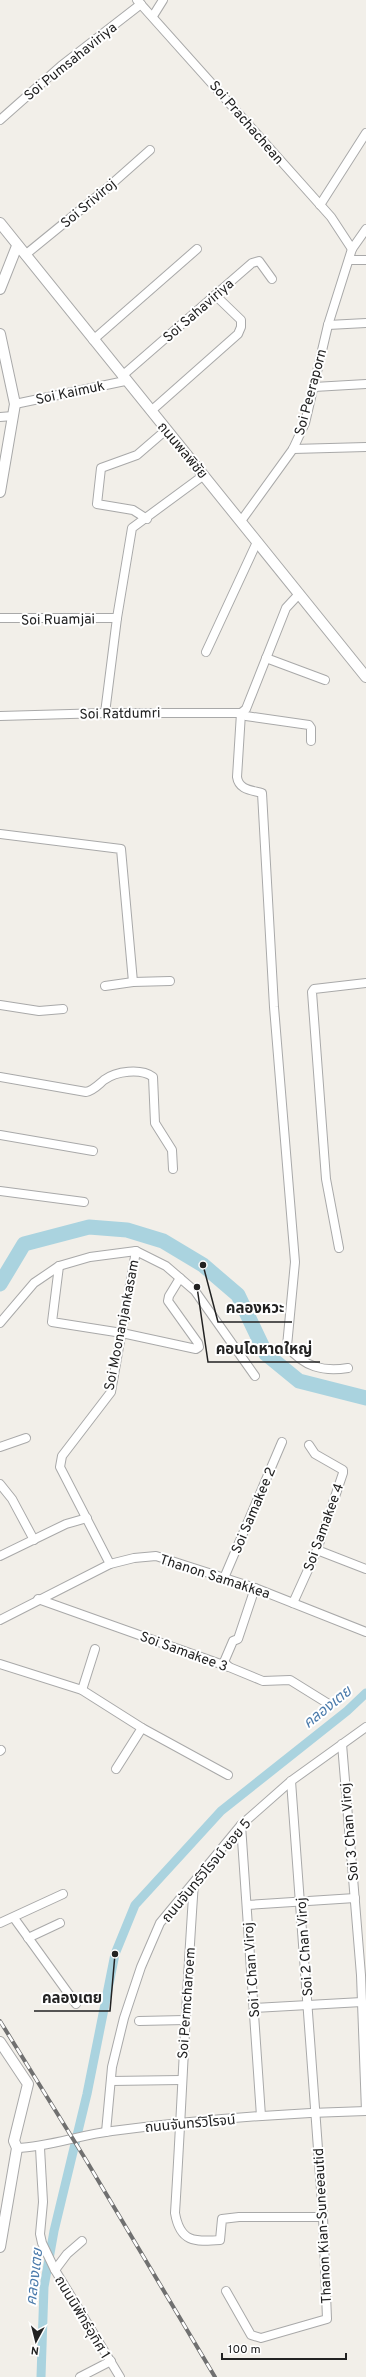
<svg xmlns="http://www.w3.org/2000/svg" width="366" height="2377" font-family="Overpass,'Noto Sans Thai',sans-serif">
<rect width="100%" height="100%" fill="#f2efe9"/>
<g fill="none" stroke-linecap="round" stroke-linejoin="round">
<polyline stroke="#aad3df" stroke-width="9" points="41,2377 44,2287 54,2231 87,2094 115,1954 135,1905 221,1811 347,1711 366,1693"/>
<polyline stroke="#aad3df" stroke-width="15" points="0,1284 24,1244 89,1227 127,1230 163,1241 203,1265 238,1295 266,1354 299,1381 366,1398"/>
<defs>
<g id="minor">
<polyline points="137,0 331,217 352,249"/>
<polyline points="153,16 163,0"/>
<polyline points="0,120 61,66 141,4"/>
<polyline points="320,205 366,133"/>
<polyline points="25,255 106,189 150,150"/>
<polyline points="349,260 366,260"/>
<polyline points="328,325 366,323"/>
<polyline points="93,340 197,249"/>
<polyline points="122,376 252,263 259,261 272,279"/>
<polyline points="314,387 366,384"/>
<polyline points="15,404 125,381"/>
<polyline points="151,411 238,334 241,327 241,320 215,295"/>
<polyline points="0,417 13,416"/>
<polyline points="293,449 366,447"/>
<polyline points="147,519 133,510 97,504 101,468 137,455 166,430"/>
<polyline points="241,521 293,449 305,423 328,325 352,249 366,229"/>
<path d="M299,594L286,608L246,709L241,713L237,777C239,790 251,790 262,793L274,1007L295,1262L287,1346C304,1367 323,1372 348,1368"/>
<polyline points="0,618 117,618"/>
<polyline points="206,652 257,542"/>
<polyline points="266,658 325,680"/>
<polyline points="105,713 117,618 132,528 204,475"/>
<polyline points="0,716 105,713 241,713 246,716 309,725 311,728 311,741"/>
<polyline points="0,834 121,849 133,982"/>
<polyline points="105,986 133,982 170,981"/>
<polyline points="0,1005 39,1011 63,1009"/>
<path d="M0,1077L86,1092C94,1090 98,1085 104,1080C116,1071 141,1068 153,1077L155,1123L172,1150L173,1169"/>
<polyline points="0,1135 93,1151"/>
<polyline points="0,1191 84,1202"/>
<polyline points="339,1248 326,1179 312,992 314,989 366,983"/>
<polyline points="59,1266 52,1322 122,1333 196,1349 199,1347 198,1343 168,1301 169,1296 180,1278"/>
<polyline points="0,1323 34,1283 59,1266 90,1257 136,1251 166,1266 195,1291 255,1376"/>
<polyline points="0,1447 26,1438"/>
<polyline points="0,1484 12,1499 34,1540"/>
<polyline points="317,1550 366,1569"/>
<polyline points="0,1556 66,1524 87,1518"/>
<polyline points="110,1564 60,1467 62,1456 111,1392 136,1251"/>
<polyline points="224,1578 282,1442"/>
<polyline points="38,1599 229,1667 263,1681 290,1680 327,1703"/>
<polyline points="293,1603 317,1550 343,1473 343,1470 315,1454 309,1445"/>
<polyline points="0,1620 110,1564 134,1558 156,1556 255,1588 366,1632"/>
<polyline points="0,1664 82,1690 142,1728 228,1775"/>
<polyline points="229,1667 224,1662 233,1641 238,1639 255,1588"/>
<polyline points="82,1690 95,1649"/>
<polyline points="342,1744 361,1975 366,2111"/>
<polyline points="0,1751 1,1750"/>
<polyline points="116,1769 142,1728"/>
<polyline points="241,1825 261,2116"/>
<path d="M194,1883C186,1993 182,2103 175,2213C180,2242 194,2242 220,2240L222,2219L239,2217H323"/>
<polyline points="247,1905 355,1898"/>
<polyline points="14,1918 76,2004"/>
<polyline points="0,1923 63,1894"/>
<polyline points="28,1938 60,1923"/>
<polyline points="254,2008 362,2002"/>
<polyline points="139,2021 185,2020"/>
<polyline points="111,2081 181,2080"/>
<polyline points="106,2132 112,2067 124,2018 141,1967 160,1923 241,1825 291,1781 366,1727"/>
<path d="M17,2148C49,2147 79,2135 112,2131C196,2120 281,2113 366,2111"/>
<polyline points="40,2148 43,2202 40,2234 42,2243 55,2270 120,2377"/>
<polyline points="55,2270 67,2254 82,2241"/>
<polyline points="226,2291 251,2335 261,2338 327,2319 323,2217 291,1781"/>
<polyline points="80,2377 111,2361"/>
</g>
<g id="tertiary">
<polyline points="0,223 366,677"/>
<polyline points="0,289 17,246"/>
<polyline points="0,334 15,404 0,492"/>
<polyline points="0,2042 28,2084 14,2141 17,2148 0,2247"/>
</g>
</defs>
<use href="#minor" stroke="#a9a9a9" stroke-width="10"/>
<use href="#tertiary" stroke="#a9a9a9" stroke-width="12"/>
<use href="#minor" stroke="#fff" stroke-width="8"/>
<use href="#tertiary" stroke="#fff" stroke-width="10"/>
<defs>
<polyline id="rail" points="0,2021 86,2160 215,2377"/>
</defs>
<use href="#rail" stroke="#707070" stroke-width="4"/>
<use href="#rail" stroke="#fff" stroke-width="2.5" stroke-dasharray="8" stroke-linecap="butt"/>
</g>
<g text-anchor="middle" stroke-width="4" stroke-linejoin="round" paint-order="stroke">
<g font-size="14" fill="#222" stroke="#fff">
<text transform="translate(70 61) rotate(-39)" y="5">Soi Pumsahaviriya</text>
<text transform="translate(247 122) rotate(49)" y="5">Soi Prachachean</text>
<text transform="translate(88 203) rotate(-40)" y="5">Soi Sriviroj</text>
<text transform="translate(198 310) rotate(-41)" y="5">Soi Sahaviriya</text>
<text transform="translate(70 392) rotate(-12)" y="5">Soi Kaimuk</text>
<text transform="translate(310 392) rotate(-75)" y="5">Soi Peeraporn</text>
<text transform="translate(183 450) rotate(50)" y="5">ถนนพลพิชัย</text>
<text transform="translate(58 619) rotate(-1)" y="5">Soi Ruamjai</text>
<text transform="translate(120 713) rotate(-1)" y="5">Soi Ratdumri</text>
<text transform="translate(121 1325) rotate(-79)" y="5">Soi Moonanjankasam</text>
<text transform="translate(253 1510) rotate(-67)" y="5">Soi Samakee 2</text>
<text transform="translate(323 1527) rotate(-70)" y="5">Soi Samakee 4</text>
<text transform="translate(215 1576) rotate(18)" y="5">Thanon Samakkea</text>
<text transform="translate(184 1651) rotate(20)" y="5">Soi Samakee 3</text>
<text transform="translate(349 1832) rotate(-95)" y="5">Soi 3 Chan Viroj</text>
<text transform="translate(206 1870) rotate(-50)" y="5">ถนนจันทร์วิโรจน์ ซอย 5</text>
<text transform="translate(304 1947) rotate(-94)" y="5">Soi 2 Chan Viroj</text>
<text transform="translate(251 1970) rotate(-94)" y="5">Soi 1 Chan Viroj</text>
<text transform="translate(186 2003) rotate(-86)" y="5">Soi Permcharoem</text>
<text transform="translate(190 2123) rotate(-5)" y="5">ถนนจันทร์วิโรจน์</text>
<text transform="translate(322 2226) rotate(-93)" y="5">Thanon Kian-Suneeautid</text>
<text transform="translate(83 2317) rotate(59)" y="5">ถนนนิพัทธ์อุทิศ 1</text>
</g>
<g font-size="15" font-style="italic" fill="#4a7aab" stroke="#fff">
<text transform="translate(327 1707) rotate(-39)" y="5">คลองเตย</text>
<text transform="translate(34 2277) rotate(-83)" y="5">คลองเตย</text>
</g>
</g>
<path fill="none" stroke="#222" stroke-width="1.5" d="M203 1265L218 1322H292M197 1287L208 1362H320M115 1954L110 2011H34"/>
<g fill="#222" stroke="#fff" stroke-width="1.5">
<circle cx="203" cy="1265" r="4"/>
<circle cx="197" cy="1287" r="4"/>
<circle cx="115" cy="1954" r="4"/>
</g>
<g font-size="15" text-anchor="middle" font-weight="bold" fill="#222" stroke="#fff" stroke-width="4" stroke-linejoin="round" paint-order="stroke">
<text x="255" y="1313">คลองหวะ</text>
<text x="264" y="1354">คอนโดหาดใหญ่</text>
<text x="72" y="2003">คลองเตย</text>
</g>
<g transform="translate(36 2341) rotate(187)" stroke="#ffffff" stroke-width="3" paint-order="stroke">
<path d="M0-3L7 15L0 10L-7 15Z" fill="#222222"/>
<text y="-6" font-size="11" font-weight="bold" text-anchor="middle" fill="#222222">N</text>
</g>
<path d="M222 2353v6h124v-6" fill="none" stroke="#222222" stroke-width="2"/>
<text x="228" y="2353" font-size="12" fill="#222222" stroke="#ffffff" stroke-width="3" paint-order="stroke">100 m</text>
</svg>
